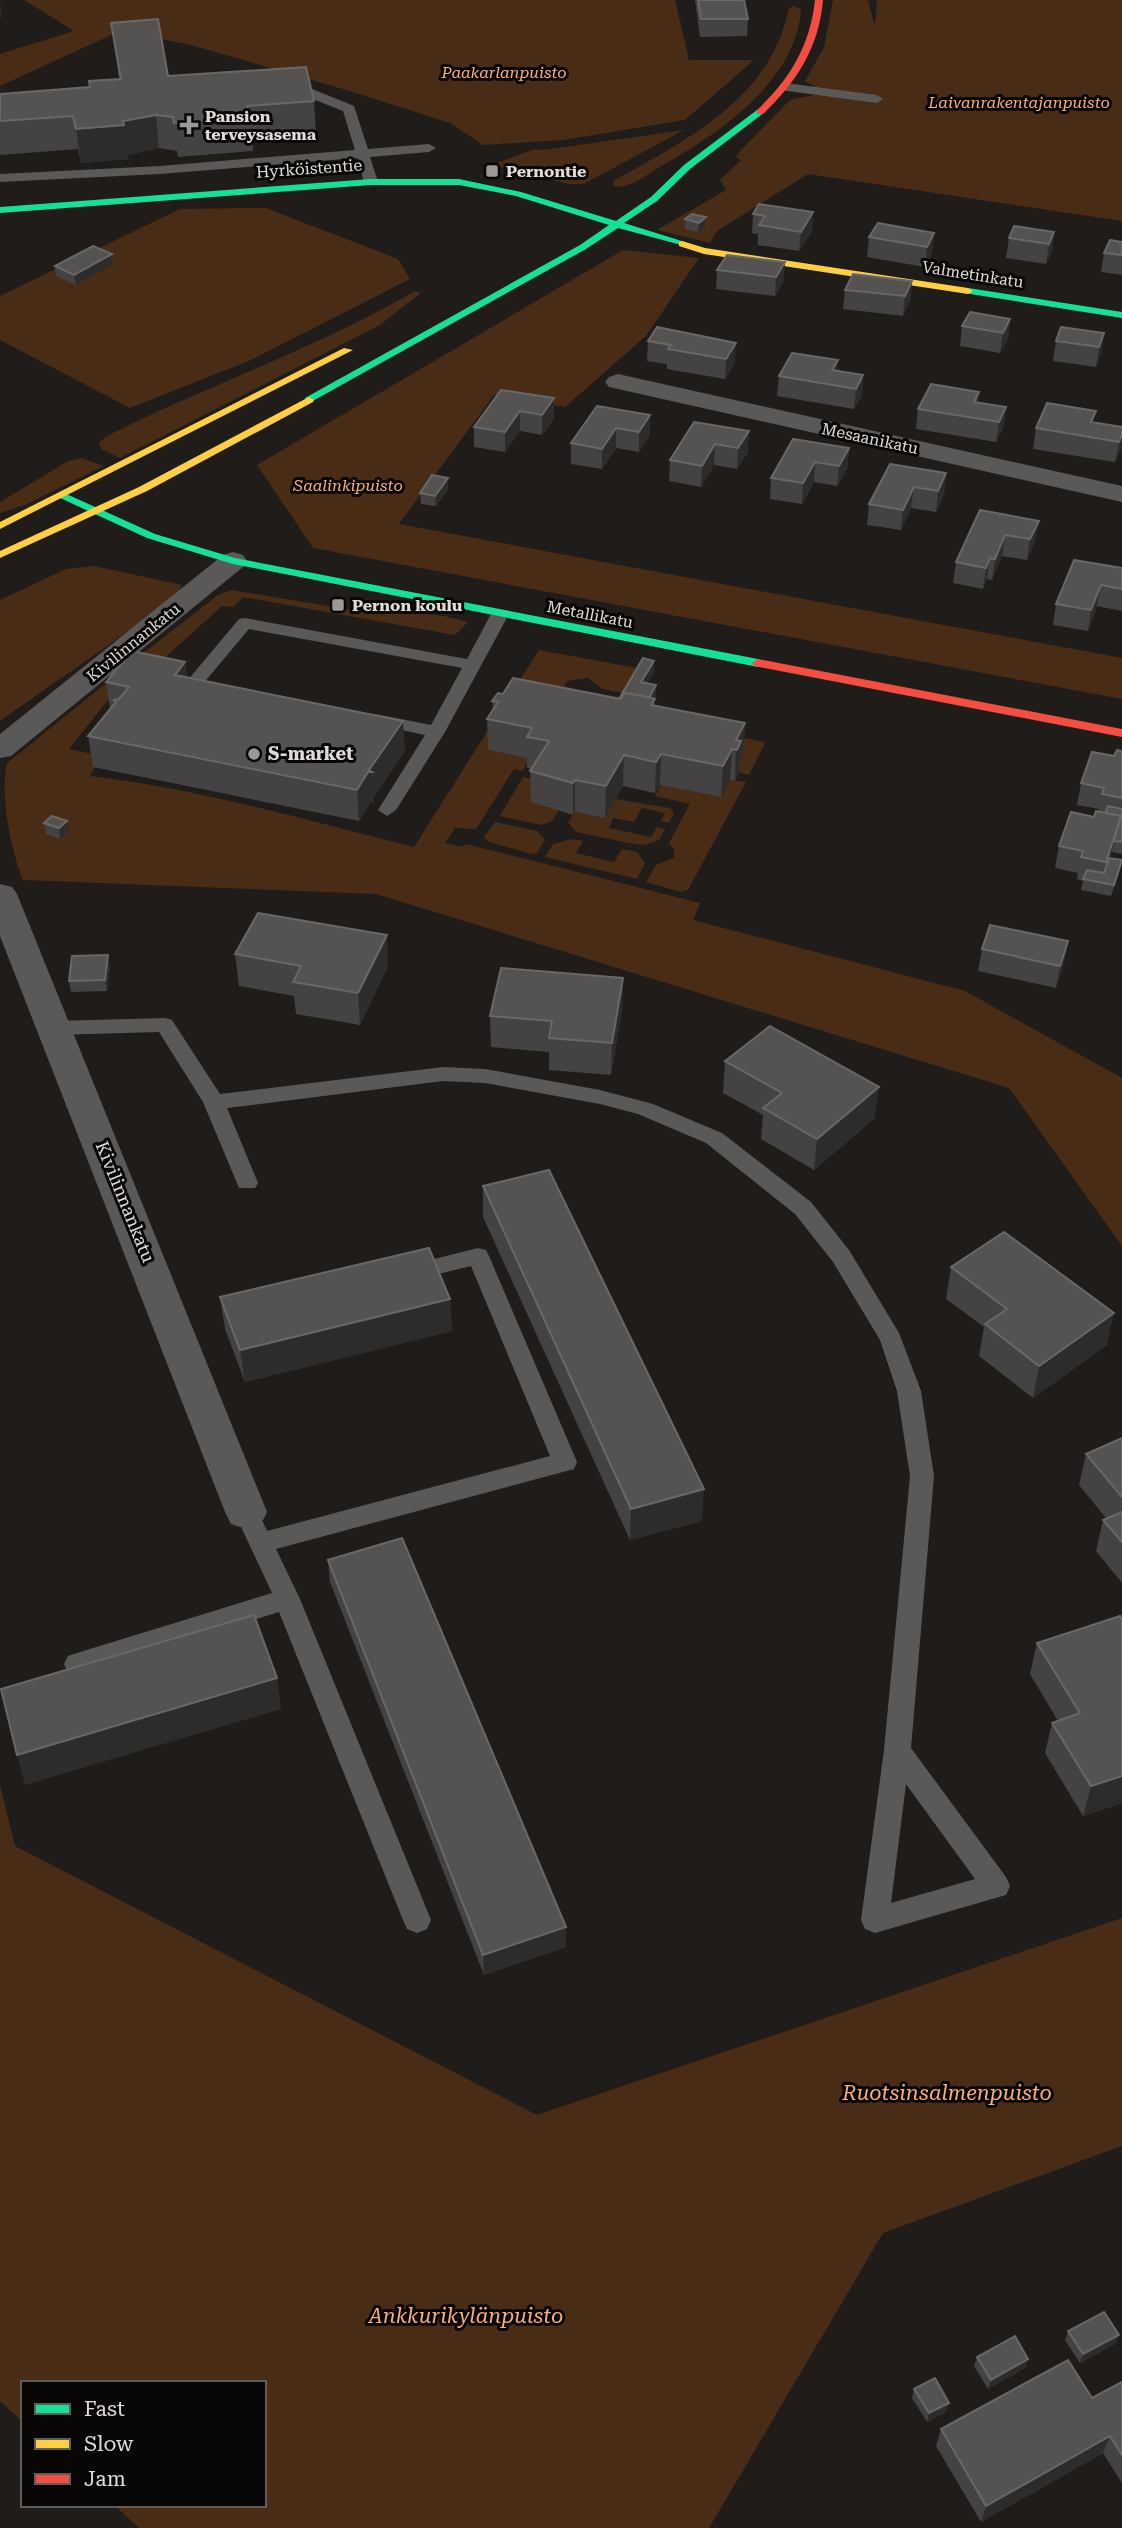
<svg xmlns="http://www.w3.org/2000/svg" width="1122" height="2528" font-family="'Roboto Serif',serif">
<rect width="100%" height="100%" fill="#1f1c19"/>
<g fill="#492c16">
<polygon points="24,0 675,0 689,60 754,60 685,120 563,140 483,145 450,123 343,89 191,45 120,31 0,86 0,54 74,31"/>
<polygon points="833,0 868,0 875,28 877,0 1122,0 1122,221 808,174 717,231 710,243 657,230 726,190 720,180 741,160 736,158 740,151 790,100 818,94 817,88 805,81 824,47"/>
<path d="M795,6L801,10C795,84 716,135 658,168C646,175 628,190 614,186L613,181C687,140 771,98 789,8Z"/>
<polygon points="684,130 584,184 569,184 491,165 535,149 543,150"/>
<polygon points="266,208 398,259 410,279 249,361 130,408 0,340 0,296 180,209"/>
<polygon points="623,250 699,258 646,336 565,407 494,395 399,524 1122,658 1122,699 313,548 257,465"/>
<path d="M415,291L421,293L380,325L120,458L101,449L99,443L105,437C207,385 316,349 415,291Z"/>
<polygon points="81,458 104,466 25,505 0,513 0,502 68,461"/>
<polygon points="94,566 182,585 174,599 0,721 0,600 66,569"/>
<polygon points="231,590 352,610 355,606 444,616 468,622 455,635 243,597 234,607 222,606 160,662 137,658 218,595"/>
<path d="M539,650L642,669L628,694L602,689L588,678L567,681L562,691L488,750L529,758L523,771L514,769L476,829L455,828L445,843L462,847L466,844L700,903L693,920L965,991L1122,1078V1246L1009,1088L376,894L23,880C10,847 0,795 7,763L120,672L127,676L69,749L102,756L90,776C200,789 306,820 414,847Z"/>
<polygon points="682,726 764,742 765,743 749,775 734,771 743,754"/>
<polygon points="523,777 533,779 560,809 552,821 541,825 500,816"/>
<polygon points="730,780 746,782 688,890 681,892 646,882 656,865 674,858 674,850 669,843 690,804 655,796 661,785 721,797"/>
<polygon points="616,799 670,808 674,813 669,823 661,821 665,813 642,808 634,822 613,818 609,828 651,837 657,827 665,829 659,840 644,845 633,844 576,832 568,822 575,812 605,817"/>
<polygon points="495,822 537,831 545,840 537,853 532,854 489,842 484,837"/>
<polygon points="572,839 583,841 576,853 614,862 622,849 637,852 645,863 637,879 545,857 553,844"/>
<polygon points="0,1785 15,1846 537,2115 1122,1918 1122,2146 883,2233 709,2528 139,2528 114,2505 264,2505 264,2383 23,2383 23,2422 0,2401"/>
</g>
<g fill="none" stroke-linecap="round" stroke-linejoin="round">
<g fill="#5b5957" fill-rule="evenodd">
<polygon points="280,80 290,80 354,106 368,149 429,144 436,148 429,152 370,157 378,182 371,186 364,182 357,158 160,174 0,182 0,174 160,166 355,150 343,111 280,86"/>
<polygon points="785,83 877,95 883,99 877,103 780,90 780,84"/>
<polygon points="500,609 509,614 445,732 396,810 387,816 378,810 425,735 369,723 366,719 375,714 431,725 462,668 249,629 202,685 190,685 187,681 239,619 245,618 467,659 491,614"/>
<path d="M165,1018L172,1020L220,1094L443,1067L485,1069L600,1090L653,1104L722,1133L811,1202L849,1250L899,1333L921,1391L934,1476L911,1748L1006,1877L1010,1886L1006,1895L875,1933L865,1929L861,1920L884,1750L910,1476L897,1391L880,1340L833,1262L795,1214L706,1143L638,1114L600,1104L485,1083L443,1081L227,1108L258,1183L255,1188H239L203,1102L159,1032L54,1035L44,1028L54,1021ZM906,1784L975,1879L891,1903Z"/>
<polygon points="478,1248 486,1250 489,1256 577,1462 574,1469 276,1549 300,1599 431,1920 427,1929 417,1933 407,1929 403,1920 279,1612 77,1675 68,1672 64,1664 68,1656 77,1653 272,1593 242,1529 245,1522 254,1519 263,1522 267,1531 550,1456 471,1266 406,1282 398,1280 395,1274 398,1268"/>
</g>
<g fill="#5b5957" fill-rule="evenodd">
<polygon points="618,374 1122,486 1122,502 609,387 605,382 609,377"/>
<polygon points="233,552 243,555 247,561 243,567 11,756 0,758 0,734 223,555"/>
<polygon points="0,884 12,887 17,894 267,1512 261,1524 246,1529 231,1524 225,1512 0,936"/>
</g>
<g fill="#16e098" fill-rule="evenodd">
<polygon points="757,110 765,112 690,169 657,201 624,223 685,242 685,246 618,228 586,249 309,403 305,402 305,398 580,245 609,225 516,196 459,185 371,185 0,213 0,207 371,179 459,179 521,192 616,221 651,197 684,165"/>
<polygon points="968,288 1122,312 1122,318 964,293 964,289"/>
<polygon points="62,492 155,534 235,558 758,659 764,663 758,667 233,564 147,538 58,497 58,493"/>
</g>
<g fill="#ffcf43" fill-rule="evenodd">
<polygon points="682,241 705,248 968,288 973,291 968,294 704,254 679,246 679,242"/>
<polygon points="344,348 353,350 0,529 0,522"/>
<polygon points="309,397 314,400 313,402 147,491 0,558 0,551 139,487"/>
</g>
<g fill="#f24e42" fill-rule="evenodd">
<path d="M815,0H823C819,47 797,82 763,114H757V110C790,79 810,46 815,0Z"/>
<polygon points="758,659 1122,729 1122,737 754,666 752,663"/>
</g>
</g>
<g fill="#444242">
<polygon points="695,0 744,0 748,19 747,36 700,37"/>
<polygon points="111,23 168,76 314,101 316,134 252,139 253,151 178,157 177,151 159,148 127,155 128,159 81,163 78,149 0,155 0,94 90,87 119,79"/>
<polygon points="813,212 812,231 799,251 758,245 758,234 752,233 753,214"/>
<polygon points="706,217 705,227 698,232 685,229 685,219"/>
<polygon points="1054,232 1052,251 1046,264 1006,258 1009,238"/>
<polygon points="934,233 932,253 925,267 867,257 869,237"/>
<polygon points="1122,242 1122,275 1101,272 1104,253"/>
<polygon points="112,254 113,264 76,285 56,276 55,266"/>
<polygon points="785,262 783,282 775,296 716,289 717,270"/>
<polygon points="912,281 910,301 903,316 843,309 845,290"/>
<polygon points="1010,319 1008,339 1000,353 960,346 962,326"/>
<polygon points="657,327 735,363 725,379 667,369 667,364 647,361 648,341"/>
<polygon points="1104,333 1101,353 1096,367 1053,361 1056,341"/>
<polygon points="837,371 863,375 862,395 854,409 777,396 779,376"/>
<polygon points="501,390 554,419 542,435 520,431 505,452 474,447 474,427"/>
<polygon points="979,392 977,403 1006,407 1003,428 996,442 916,429 918,409"/>
<polygon points="650,415 650,435 639,452 616,448 602,469 571,464 571,443"/>
<polygon points="694,422 748,452 737,469 714,465 701,487 669,481 670,460"/>
<polygon points="1094,422 1122,427 1121,448 1115,462 1033,449 1036,428"/>
<polygon points="849,448 847,469 837,486 814,482 802,504 770,499 771,478"/>
<polygon points="946,473 944,494 936,512 911,508 901,530 867,525 869,504"/>
<polygon points="448,489 436,506 421,504 420,493"/>
<polygon points="980,510 1035,541 1027,560 1002,556 992,580 987,579 983,589 953,583 956,562"/>
<polygon points="1122,568 1122,611 1097,606 1088,631 1053,625 1056,604"/>
<polygon points="654,661 654,672 647,683 656,696 654,699 655,705 745,723 743,754 740,760 739,772 735,781 730,780 721,797 660,785 655,793 623,786 605,818 575,812 573,815 531,802 530,771 532,769 527,768 527,758 488,750 487,719 493,710 492,701 503,694 619,699"/>
<polygon points="185,662 187,677 405,751 374,797 374,803 370,803 359,821 93,767 88,736 110,709 106,682"/>
<polygon points="1122,751 1122,854 1112,852 1110,858 1122,860 1119,872 1111,896 1081,890 1083,881 1077,879 1078,873 1055,868 1059,846 1094,817 1098,812 1099,809 1077,805 1081,783"/>
<polygon points="44,823 69,832 60,839 46,834"/>
<polygon points="1068,941 1064,963 1056,988 978,971 982,949"/>
<polygon points="235,954 388,966 360,1025 296,1014 294,996 239,986"/>
<polygon points="110,967 107,991 71,992 69,981"/>
<polygon points="623,978 622,1010 611,1075 549,1070 549,1052 491,1047 490,1016"/>
<polygon points="725,1061 875,1118 814,1170 761,1139 763,1115 723,1093"/>
<polygon points="483,1186 702,1521 630,1540 483,1217"/>
<polygon points="951,1267 1107,1345 1033,1398 979,1356 984,1327 946,1299"/>
<polygon points="220,1297 450,1299 452,1331 245,1382 225,1329"/>
<polygon points="1122,1438 1122,1583 1096,1551 1103,1520 1106,1518 1079,1485 1086,1454"/>
<polygon points="328,1560 566,1927 566,1947 484,1975 330,1582"/>
<polygon points="1122,1620 1122,1803 1083,1816 1045,1753 1052,1723 1058,1721 1030,1674 1037,1643"/>
<polygon points="1068,2331 1119,2335 1115,2344 1080,2363 1065,2340"/>
<polygon points="977,2357 1028,2359 1025,2368 988,2389 974,2366"/>
<polygon points="1122,2382 1122,2483 1103,2453 981,2522 936,2446 941,2429 1092,2398"/>
<polygon points="914,2389 946,2412 927,2422 912,2398"/>
</g>
<g fill="#2e2c2b">
<polygon points="0,1 2,17 0,18"/>
<polygon points="156,115 159,148 127,155 128,159 81,163 76,129"/>
<polygon points="813,212 812,231 799,251 801,232"/>
<polygon points="706,217 705,227 698,232 699,223"/>
<polygon points="1054,232 1052,251 1046,264 1049,244"/>
<polygon points="934,233 932,253 925,267 927,247"/>
<polygon points="112,254 113,264 76,285 74,275"/>
<polygon points="785,262 783,282 775,296 776,277"/>
<polygon points="912,281 910,301 903,316 905,296"/>
<polygon points="1010,319 1008,339 1000,353 1003,333"/>
<polygon points="1104,333 1101,353 1096,367 1099,347"/>
<polygon points="736,343 735,363 725,379 726,359"/>
<polygon points="838,360 837,380 832,370"/>
<polygon points="863,375 862,395 854,409 856,389"/>
<polygon points="554,398 554,419 542,435 542,415"/>
<polygon points="1006,407 1003,428 996,442 999,422"/>
<polygon points="520,411 520,431 505,452 505,432"/>
<polygon points="650,415 650,435 639,452 639,432"/>
<polygon points="616,428 616,448 602,469 602,449"/>
<polygon points="749,431 748,452 737,469 738,448"/>
<polygon points="1122,434 1121,448 1115,462 1119,442"/>
<polygon points="715,444 714,465 701,487 702,466"/>
<polygon points="849,448 847,469 837,486 839,466"/>
<polygon points="815,462 814,482 802,504 803,483"/>
<polygon points="946,473 944,494 936,512 938,491"/>
<polygon points="448,478 448,489 436,506 435,496"/>
<polygon points="914,487 911,508 901,530 903,510"/>
<polygon points="1039,521 1035,541 1027,560 1030,539"/>
<polygon points="1005,535 1002,556 992,580 995,559"/>
<polygon points="990,558 987,579 983,589 986,568"/>
<polygon points="1101,585 1097,606 1088,631 1091,610"/>
<polygon points="654,661 654,672 641,693 641,682"/>
<polygon points="185,662 189,692 175,675"/>
<polygon points="656,685 656,696 644,717 644,706"/>
<polygon points="403,721 405,751 374,797 374,803 370,803 359,821 357,790 369,770"/>
<polygon points="745,723 743,754 740,760 739,772 735,781 736,740"/>
<polygon points="732,749 730,780 721,797 723,766"/>
<polygon points="661,754 660,785 655,793 656,762"/>
<polygon points="624,755 623,786 605,818 606,786"/>
<polygon points="575,780 575,812 573,815 573,783"/>
<polygon points="1121,816 1117,838 1114,841 1112,852 1102,884 1106,862"/>
<polygon points="67,821 69,832 60,839 59,828"/>
<polygon points="387,935 388,966 360,1025 358,993"/>
<polygon points="1068,941 1064,963 1056,988 1060,966"/>
<polygon points="108,955 110,967 107,991 105,980"/>
<polygon points="623,978 622,1010 611,1075 612,1043"/>
<polygon points="879,1087 875,1118 814,1170 817,1139"/>
<polygon points="450,1299 452,1331 245,1382 240,1350"/>
<polygon points="1114,1313 1107,1345 1033,1398 1039,1366"/>
<polygon points="704,1489 702,1521 630,1540 631,1509"/>
<polygon points="277,1678 281,1709 25,1785 17,1755"/>
<polygon points="1122,1776 1122,1803 1083,1816 1091,1786"/>
<polygon points="566,1927 566,1947 484,1975 483,1955"/>
<polygon points="1119,2335 1115,2344 1080,2363 1083,2354"/>
<polygon points="1028,2359 1025,2368 988,2389 991,2380"/>
<polygon points="949,2403 946,2412 927,2422 929,2413"/>
<polygon points="1110,2436 1103,2453 981,2522 986,2506"/>
</g>
<g fill="#555352" stroke="#6a6867" stroke-width="2">
<polygon points="698,0 744,0 748,19 701,19"/>
<polygon points="158,19 168,76 306,67 314,101 247,106 250,117 174,123 173,117 156,115 123,121 124,125 76,129 73,116 0,121 0,94 90,87 89,81 121,79 111,23"/>
<polygon points="759,204 813,212 801,232 759,225 765,216 753,214"/>
<polygon points="692,214 706,217 699,223 685,219"/>
<polygon points="878,223 934,233 927,247 869,237"/>
<polygon points="1014,226 1054,232 1049,244 1009,238"/>
<polygon points="1110,240 1122,242 1122,255 1104,253"/>
<polygon points="93,246 112,254 74,275 55,266"/>
<polygon points="727,255 785,262 776,277 717,270"/>
<polygon points="853,274 912,281 905,296 845,290"/>
<polygon points="970,312 1010,319 1003,333 962,326"/>
<polygon points="657,327 736,343 726,359 668,349 671,345 648,341"/>
<polygon points="1061,327 1104,333 1099,347 1056,341"/>
<polygon points="792,353 838,360 832,370 863,375 856,389 779,376"/>
<polygon points="931,384 979,392 974,402 1006,407 999,422 918,409"/>
<polygon points="501,390 554,398 542,415 520,411 505,432 474,427"/>
<polygon points="1047,403 1096,411 1091,422 1122,427 1122,434 1119,442 1036,428"/>
<polygon points="597,406 650,415 639,432 616,428 602,449 571,443"/>
<polygon points="694,422 749,431 738,448 715,444 702,466 670,460"/>
<polygon points="793,439 849,448 839,466 815,462 803,483 771,478"/>
<polygon points="890,464 946,473 938,491 914,487 903,510 869,504"/>
<polygon points="432,475 448,478 435,496 420,493"/>
<polygon points="980,510 1039,521 1030,539 1005,535 995,559 990,558 986,568 956,562"/>
<polygon points="1074,560 1122,568 1122,589 1101,585 1091,610 1056,604"/>
<polygon points="132,651 185,662 175,675 403,721 369,770 372,772 368,772 357,790 88,736 116,702 114,700 119,699 129,687 106,682"/>
<polygon points="643,658 654,661 641,682 656,685 649,698 624,693 621,699 619,699"/>
<polygon points="513,678 621,699 624,693 643,696 655,699 651,705 745,723 736,740 741,741 737,750 732,749 723,766 661,754 656,762 624,755 606,786 575,780 573,783 530,771 549,741 527,737 532,728 487,719 498,702 492,701 498,693 503,694"/>
<polygon points="1117,750 1122,751 1122,798 1102,794 1104,788 1081,783 1092,752 1114,756"/>
<polygon points="1108,806 1122,809 1122,842 1114,841 1121,816 1105,813"/>
<polygon points="1096,811 1121,816 1106,862 1081,857 1083,851 1059,846 1071,812 1094,817"/>
<polygon points="52,816 67,821 59,828 44,823"/>
<polygon points="1109,858 1122,860 1114,885 1083,879 1087,870 1104,873"/>
<polygon points="258,913 387,935 358,993 293,982 301,966 235,954"/>
<polygon points="990,925 1068,941 1060,966 982,949"/>
<polygon points="108,955 105,980 69,981 72,956"/>
<polygon points="501,968 623,978 612,1043 549,1038 552,1021 490,1016"/>
<polygon points="770,1026 879,1087 817,1139 763,1108 782,1093 725,1061"/>
<polygon points="549,1170 704,1489 631,1509 483,1186"/>
<polygon points="1004,1232 1114,1313 1039,1366 985,1324 1007,1309 951,1267"/>
<polygon points="429,1248 450,1299 240,1350 220,1297"/>
<polygon points="1122,1438 1122,1497 1086,1454"/>
<polygon points="1122,1512 1122,1542 1103,1520"/>
<polygon points="402,1538 566,1927 483,1955 328,1560"/>
<polygon points="254,1615 277,1678 17,1755 1,1689"/>
<polygon points="1120,1616 1122,1620 1122,1776 1091,1786 1052,1723 1080,1713 1037,1643"/>
<polygon points="1104,2312 1119,2335 1083,2354 1068,2331"/>
<polygon points="1015,2336 1028,2359 991,2380 977,2357"/>
<polygon points="1068,2360 1092,2398 1122,2382 1122,2455 1110,2436 986,2506 941,2429"/>
<polygon points="935,2378 949,2403 929,2413 914,2389"/>
</g>
<g fill="#9c9895" stroke="#090705" stroke-width="2.5">
<path d="M185.5 114.5h7v7h7v7h-7v7h-7v-7h-7v-7h7z"/>
<rect x="485" y="164" width="14" height="14" rx="3.5"/>
<rect x="331" y="598" width="14" height="14" rx="3.5"/>
<circle cx="254" cy="754" r="7"/>
</g>
<g text-anchor="middle" stroke-width="6" stroke-linejoin="round" paint-order="stroke">
<g font-size="16" font-style="italic" fill="#f9af79" stroke="#090705">
<text x="504" y="78">Paakarlanpuisto</text>
<text x="1019" y="108">Laivanrakentajanpuisto</text>
<text x="348" y="491">Saalinkipuisto</text>
</g>
<g font-size="16" font-weight="bold" fill="#e0dbd8" stroke="#090705" text-anchor="start">
<text x="205" y="122">Pansion<tspan x="205" dy="18">terveysasema</tspan></text>
<text x="506" y="177">Pernontie</text>
<text x="352" y="611">Pernon koulu</text>
</g>
<g font-size="16" fill="#e0dbd8" stroke="#090705">
<text transform="translate(309 168) rotate(-4)" y="6">Hyrköistentie</text>
<text transform="translate(973 274) rotate(9)" y="6">Valmetinkatu</text>
<text transform="translate(870 438) rotate(12)" y="6">Mesaanikatu</text>
<text transform="translate(590 614) rotate(11)" y="6">Metallikatu</text>
<text transform="translate(133 642) rotate(-39)" y="6">Kivilinnankatu</text>
</g>
<g font-size="18" font-weight="bold" fill="#e0dbd8" stroke="#090705" text-anchor="start">
<text x="268" y="760">S-market</text>
</g>
<g font-size="18" fill="#e0dbd8" stroke="#090705">
<text transform="translate(125 1202) rotate(68)" y="6">Kivilinnankatu</text>
</g>
<g font-size="21" font-style="italic" fill="#f9af79" stroke="#090705">
<text x="947" y="2100">Ruotsinsalmenpuisto</text>
<text x="466" y="2323">Ankkurikylänpuisto</text>
</g>
</g>
<rect x="21" y="2381" width="245" height="126" fill="#090705" stroke="#5f5c59" stroke-width="2"/>
<rect x="35" y="2404" width="35" height="10" fill="#16e098" stroke="#5f5c59" stroke-width="2"/>
<text x="84" y="2416" font-size="21" fill="#e0dbd8">Fast</text>
<rect x="35" y="2439" width="35" height="10" fill="#ffcf43" stroke="#5f5c59" stroke-width="2"/>
<text x="84" y="2451" font-size="21" fill="#e0dbd8">Slow</text>
<rect x="35" y="2474" width="35" height="10" fill="#f24e42" stroke="#5f5c59" stroke-width="2"/>
<text x="84" y="2486" font-size="21" fill="#e0dbd8">Jam</text>
</svg>
